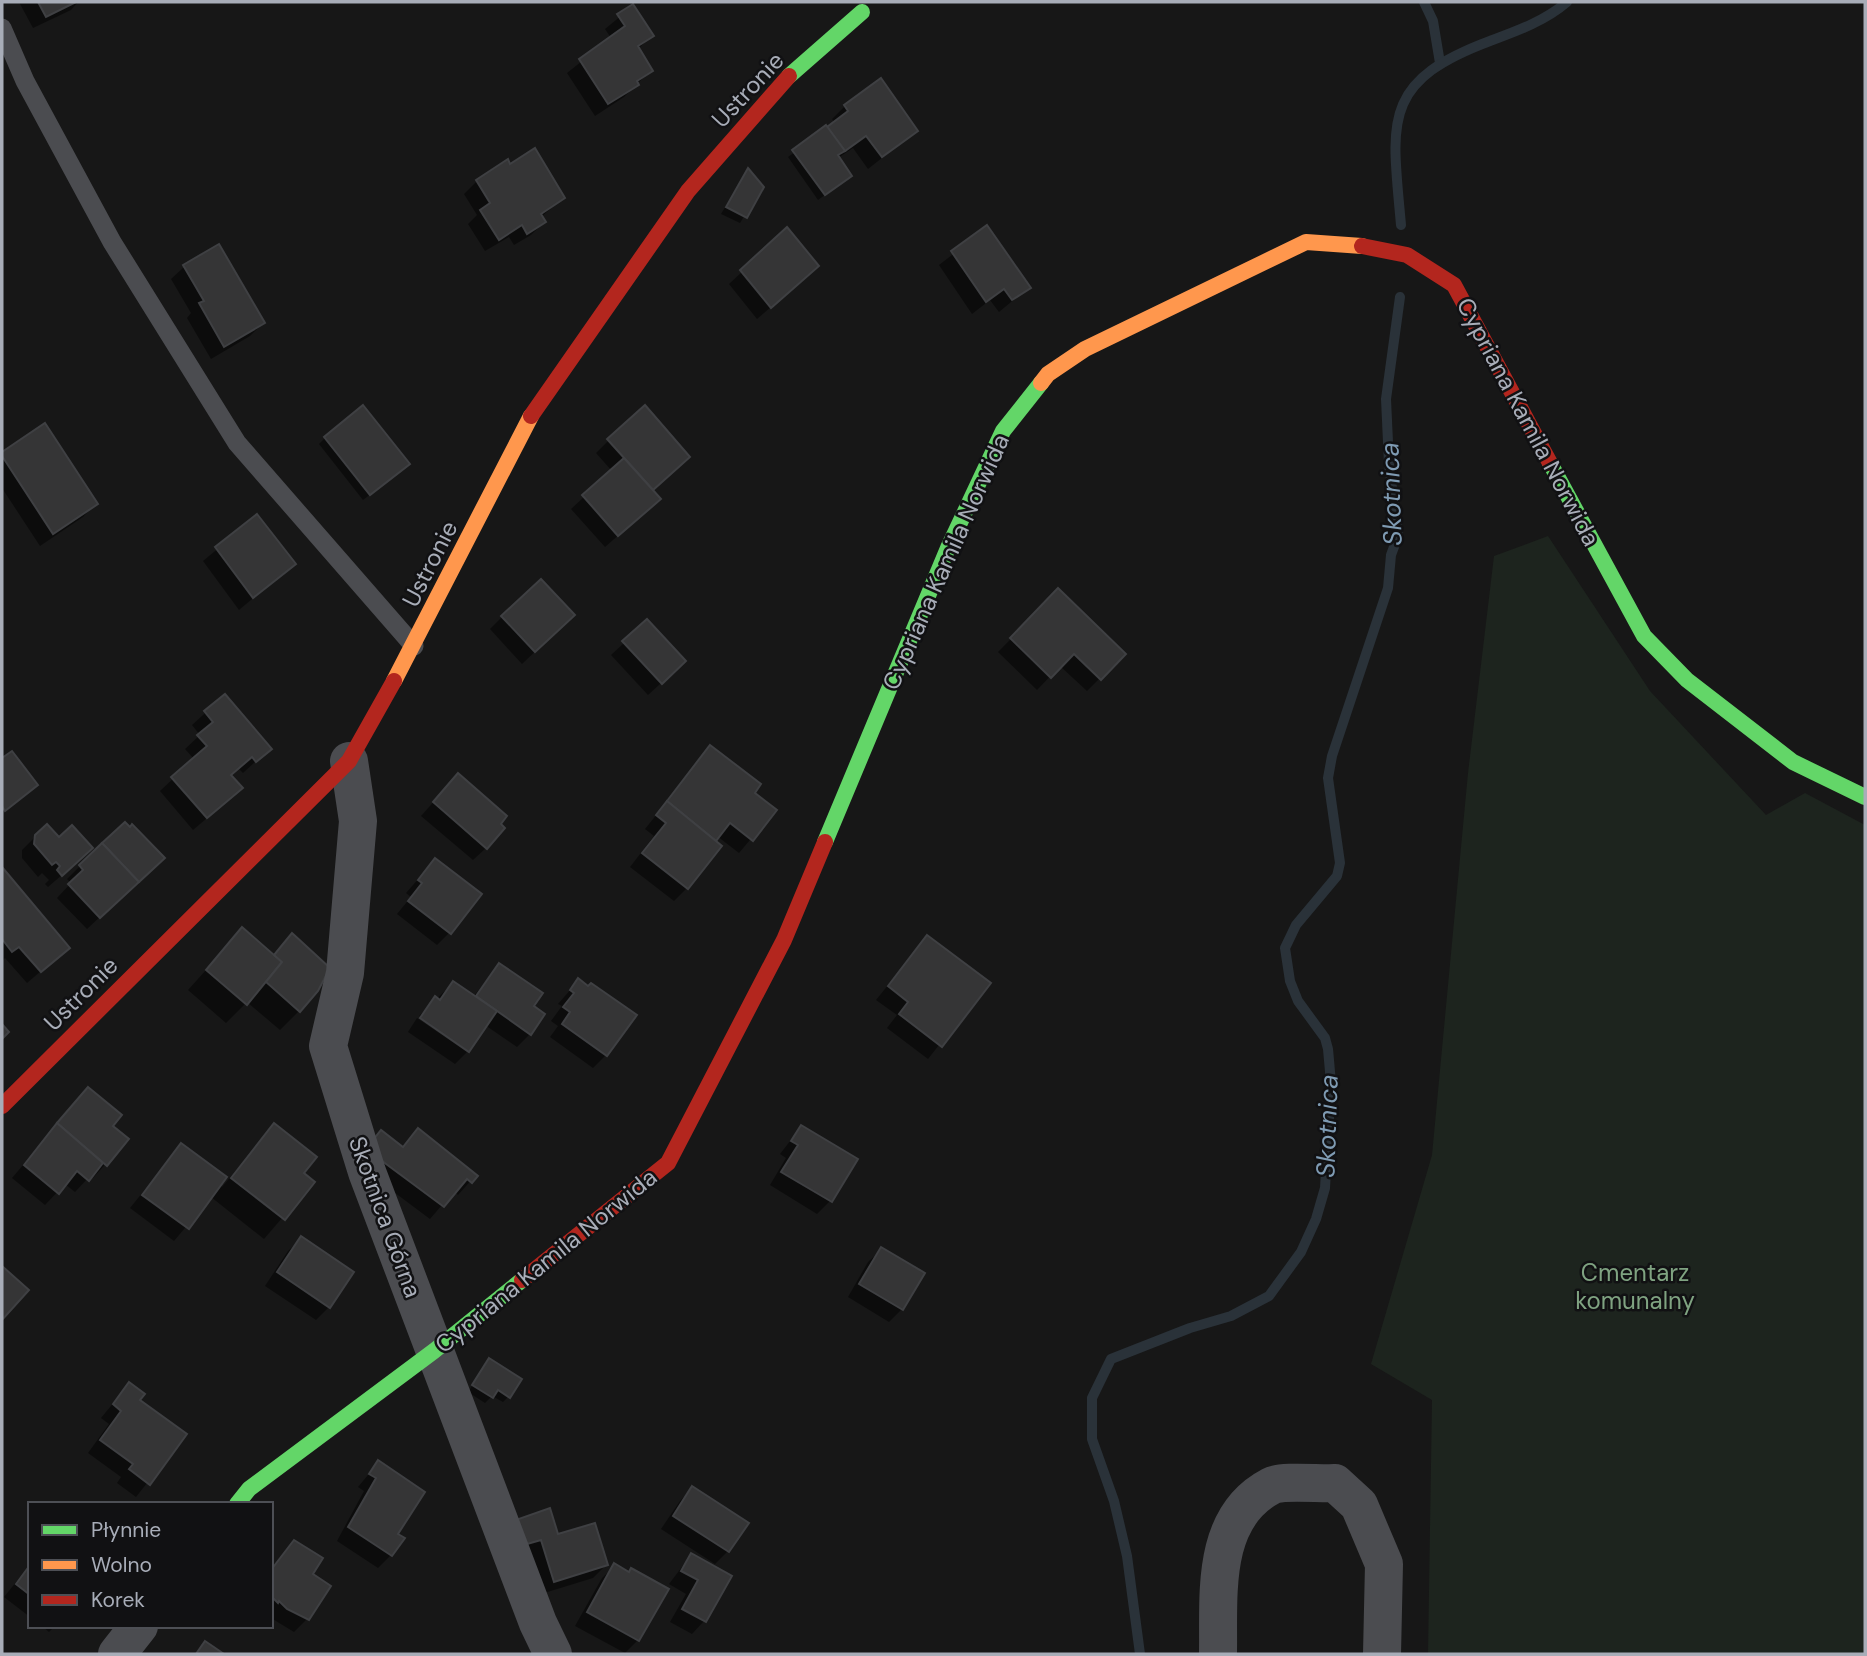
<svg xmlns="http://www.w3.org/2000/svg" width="1867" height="1656" font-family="'DM Sans',sans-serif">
<rect width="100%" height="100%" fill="#171717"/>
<polygon fill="#1d241e" points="1548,536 1650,691 1766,815 1805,793 1865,825 1865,1654 1428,1654 1432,1400 1371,1364 1432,1155 1468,773 1494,556"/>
<g fill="#0007">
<polygon points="19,2 78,2 71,10 33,28"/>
<polygon points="633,6 651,36 638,49 651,70 624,97 595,116 567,73 611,38 605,29"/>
<polygon points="845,106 916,131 868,169 853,148 838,158 844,181 818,200 788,157 835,123 832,119"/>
<polygon points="510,166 563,198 541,217 544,222 531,235 514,245 509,237 485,251 468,224 477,215 464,194 477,181"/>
<polygon points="748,170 762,187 740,223 721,214"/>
<polygon points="987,228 1029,287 999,312 990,300 972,314 939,265"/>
<polygon points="787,230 803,279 757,319 729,284"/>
<polygon points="184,267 263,323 250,336 211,359 187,318 191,313 171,279"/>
<polygon points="44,426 95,504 83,517 40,546 2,488 2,454"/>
<polygon points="325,438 402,470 363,500 319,444"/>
<polygon points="609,440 675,469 651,490 646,511 605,547 571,509 612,471 596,453"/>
<polygon points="256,517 294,564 239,610 203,561"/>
<polygon points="1058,591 1124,654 1087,691 1060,666 1037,690 998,652"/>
<polygon points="502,617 560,628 522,664 490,629"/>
<polygon points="624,643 671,674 648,695 611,655"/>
<polygon points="224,696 269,749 243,773 238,768 230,775 227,801 193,830 160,791 194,759 185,749 200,735 192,725"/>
<polygon points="711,747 752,793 775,810 739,853 717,836 687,888 674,901 630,867 654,836 645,829"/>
<polygon points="446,788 486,848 473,860 421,816"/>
<polygon points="36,836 78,861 48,887 45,884 49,880 42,873 38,877 22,858 22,850"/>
<polygon points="435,860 450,932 437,945 397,914 411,897 406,893"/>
<polygon points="80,866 149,871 87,929 57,898 71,883 67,879"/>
<polygon points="2,869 68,948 27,983 5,958 2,961"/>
<polygon points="242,930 272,955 292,936 299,1011 280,1030 247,1002 226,1023 188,990"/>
<polygon points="927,937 988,983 928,1059 887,1028 897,1015 876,1000"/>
<polygon points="499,965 531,1007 530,1034 517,1047 485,1025 468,1049 419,1016 453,983 473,997"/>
<polygon points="578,981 606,1055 593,1068 550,1037 558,1026 551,1021 562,1006 558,1004"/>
<polygon points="417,1018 467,1052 455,1064 408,1032"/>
<polygon points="88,1089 110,1126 127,1140 93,1178 90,1176 75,1192 65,1184 45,1205 12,1178"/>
<polygon points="274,1125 302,1173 313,1182 264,1239 211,1197 174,1241 130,1208 181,1145 222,1187"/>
<polygon points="801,1127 855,1159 830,1201 817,1214 770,1185 786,1158 780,1154"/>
<polygon points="418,1131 475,1176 458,1195 454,1191 430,1219 355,1163 402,1148"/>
<polygon points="301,1239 329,1307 316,1320 265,1286 288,1251"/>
<polygon points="881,1250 902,1309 889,1322 848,1297 868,1262"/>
<polygon points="489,1361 509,1396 503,1402 492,1396 485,1403 468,1392"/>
<polygon points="129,1384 138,1400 185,1435 136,1497 117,1483 121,1477 88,1453 109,1424 101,1418"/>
<polygon points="378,1463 396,1534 391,1555 378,1568 337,1541 364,1491 358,1487"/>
<polygon points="692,1488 728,1551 715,1564 661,1529 680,1501"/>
<polygon points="498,1536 557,1537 606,1565 593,1578 541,1594"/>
<polygon points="294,1542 310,1575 307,1619 294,1632 271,1618 271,1569"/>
<polygon points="691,1555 729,1576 704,1621 692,1634 670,1622 686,1594 669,1584"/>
<polygon points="30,1565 30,1617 4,1597"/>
<polygon points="615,1566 628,1573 631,1570 638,1640 625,1653 575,1626 602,1578"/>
<polygon points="42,1626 55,1626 49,1632"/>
</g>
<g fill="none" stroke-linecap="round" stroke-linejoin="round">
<g stroke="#2a3239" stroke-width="10">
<polyline points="1424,2 1433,21 1440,63"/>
<path d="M1401,225C1392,122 1380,82 1490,41C1517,31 1545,21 1567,2"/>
<polyline points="1140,1654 1127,1556 1114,1501 1092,1439 1092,1398 1111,1359 1190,1328 1231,1316 1269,1296 1301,1252 1316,1219 1325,1188 1331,1083 1328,1049 1325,1038 1298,1001 1290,981 1285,948 1296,925 1337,876 1340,863 1328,778 1332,756 1388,588 1391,555 1398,536 1389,464 1386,399 1400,297"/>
</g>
</g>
<g fill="#353536" stroke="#3f4043" stroke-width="2">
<polygon points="38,2 76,2 46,17"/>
<polygon points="633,4 654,36 638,46 653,71 637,81 639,85 608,104 579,59 625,26 617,14"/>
<polygon points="881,78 918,131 882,157 866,136 845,151 827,127 848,111 844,105"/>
<polygon points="826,125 845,151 838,155 852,176 825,195 792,150"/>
<polygon points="535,148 565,198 541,214 546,222 527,234 522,225 499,240 480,210 490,203 476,180 508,159 510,164"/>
<polygon points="748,168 764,187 747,218 726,207"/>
<polygon points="987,225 1031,288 1012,300 1004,289 986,302 951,251"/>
<polygon points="787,227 819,266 771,308 740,270"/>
<polygon points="219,244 265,323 224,347 199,303 204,301 183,265"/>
<polygon points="363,405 410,464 370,495 324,437"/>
<polygon points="645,405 690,457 653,490 607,439"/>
<polygon points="45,423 98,504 53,534 2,456 2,452"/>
<polygon points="624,458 661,499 618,536 582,495"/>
<polygon points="257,514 296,564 253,598 215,547"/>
<polygon points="541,579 575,615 535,652 501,616"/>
<polygon points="1058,588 1126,654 1101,680 1074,654 1051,678 1010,638"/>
<polygon points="647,619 686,661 662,684 622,641"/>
<polygon points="225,694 272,749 256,762 252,757 231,775 243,788 207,818 171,777 207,746 197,735 213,722 204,711"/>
<polygon points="710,745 761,784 755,793 777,810 753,841 730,823 716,841 667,801"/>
<polygon points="12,751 38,785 5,811 2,806 2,758"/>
<polygon points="458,773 507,816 501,824 505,828 487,849 433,802"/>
<polygon points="667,801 722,846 688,889 642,853 666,823 656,815"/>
<polygon points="125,822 130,827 132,824 165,858 139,882 102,843"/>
<polygon points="47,824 59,837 72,825 93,848 62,876 57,870 60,866 56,862 52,865 34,844 35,835"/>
<polygon points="102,843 139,882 100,918 68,884 83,870 79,865"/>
<polygon points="435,858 482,894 451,934 408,901 422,883 418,880"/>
<polygon points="2,867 70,948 41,972 19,947 12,952 2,939"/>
<polygon points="242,927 282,962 247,1005 206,970"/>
<polygon points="292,933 330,968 318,991 300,1012 266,982 282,962 274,955"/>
<polygon points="927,935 991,983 942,1047 899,1014 908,1002 888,986"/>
<polygon points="499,963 543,993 534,1006 545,1014 531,1035 476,996"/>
<polygon points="578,978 588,986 591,983 637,1015 607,1056 562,1024 570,1012 563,1007 574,993 570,990"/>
<polygon points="453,981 497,1011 469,1052 420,1018 435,996 440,1000"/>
<polygon points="2,1024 9,1032 2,1039"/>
<polygon points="88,1087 122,1115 113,1126 129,1139 107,1166 57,1123"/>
<polygon points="57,1123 103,1163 89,1181 77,1171 59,1194 24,1165"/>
<polygon points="274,1123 317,1157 304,1173 315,1182 285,1220 231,1178"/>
<polygon points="801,1125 858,1159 832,1202 781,1172 798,1145 791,1141"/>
<polygon points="418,1128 478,1176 472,1183 467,1179 444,1207 366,1149 381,1130 403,1147"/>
<polygon points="181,1143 227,1177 189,1229 142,1195"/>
<polygon points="301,1236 354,1272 330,1308 277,1272"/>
<polygon points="881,1247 925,1273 903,1310 859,1284"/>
<polygon points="2,1266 29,1290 2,1320"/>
<polygon points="489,1358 522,1379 510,1398 498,1390 493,1398 472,1385"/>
<polygon points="129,1382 145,1394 140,1400 187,1434 150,1485 129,1469 133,1464 100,1440 121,1411 113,1404"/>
<polygon points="378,1460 425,1492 398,1534 405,1538 392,1556 348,1527 376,1478 369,1474"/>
<polygon points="692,1486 749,1523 729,1552 673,1516"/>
<polygon points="550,1508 558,1534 595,1523 608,1565 554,1582 541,1540 520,1546 510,1522"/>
<polygon points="294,1540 323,1558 313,1574 331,1586 309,1620 287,1609 279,1601 278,1603 271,1596 271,1570"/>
<polygon points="691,1553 732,1576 706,1622 682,1609 698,1580 681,1571"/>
<polygon points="614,1563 629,1572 631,1568 669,1589 639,1641 587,1612"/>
<polygon points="30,1565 30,1595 16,1584"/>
<polygon points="205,1641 224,1654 196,1654"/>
</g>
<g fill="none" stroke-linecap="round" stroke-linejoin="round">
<polyline stroke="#4b4c50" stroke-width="19" points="2,28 25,81 112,242 237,443 414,646"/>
<g stroke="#4b4c50" stroke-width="38">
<polyline points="349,761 358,821 345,973 328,1046 367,1172 538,1623 553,1654"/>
<polyline points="117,1654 139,1626"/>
<path d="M1218,1654C1219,1596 1210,1518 1271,1486C1282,1480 1320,1484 1335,1483L1359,1505L1384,1564L1382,1654"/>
</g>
<g stroke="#63d668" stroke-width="16">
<polyline points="789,76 862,12"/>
<polyline points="1550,463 1644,636 1687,680 1793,762 1865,797"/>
<polyline points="825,842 948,548 1003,431 1041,383"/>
<polyline points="237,1504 249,1489 434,1351 522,1280"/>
</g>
<g stroke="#ff974d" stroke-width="16">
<polyline points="1041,383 1048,374 1085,349 1306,242 1362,246"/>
<polyline points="394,681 531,416"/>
</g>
<g stroke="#b3261e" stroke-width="16">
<polyline points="1362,246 1407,255 1454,285 1550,463"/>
<polyline points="531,416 688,191 789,76"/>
<polyline points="2,1106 349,761 394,681"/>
<polyline points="522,1280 668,1163 784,940 825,842"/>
</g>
</g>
<g text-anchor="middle" stroke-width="5" stroke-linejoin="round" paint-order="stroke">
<g font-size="24" fill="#a8adb8" stroke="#111113">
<text transform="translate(748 90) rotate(-47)" y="8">Ustronie</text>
<text transform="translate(1528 422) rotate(62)" y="8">Cypriana Kamila Norwida</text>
<text transform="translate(946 562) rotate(-66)" y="8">Cypriana Kamila Norwida</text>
<text transform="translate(430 564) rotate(-63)" y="8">Ustronie</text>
<text transform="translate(81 994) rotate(-45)" y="8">Ustronie</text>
<text transform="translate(385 1217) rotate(70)" y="8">Skotnica Górna</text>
<text transform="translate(546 1261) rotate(-39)" y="8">Cypriana Kamila Norwida</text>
</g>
<g font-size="24" fill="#7fa381" stroke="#111113">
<text x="1635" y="1281">Cmentarz<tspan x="1635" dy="28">komunalny</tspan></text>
</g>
<g font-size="26" font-style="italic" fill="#7f9bb3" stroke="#111113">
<text transform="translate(1391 494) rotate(-92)" y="9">Skotnica</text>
<text transform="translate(1327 1126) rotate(-88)" y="9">Skotnica</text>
</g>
</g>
<rect width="1867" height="1656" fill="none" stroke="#a8adb8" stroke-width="7"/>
<rect x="28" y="1502" width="245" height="126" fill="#111113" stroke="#4d4f55" stroke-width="2"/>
<rect x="42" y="1525" width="35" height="10" fill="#63d668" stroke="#4d4f55" stroke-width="2"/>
<text x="91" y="1537" font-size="21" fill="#a8adb8">Płynnie</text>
<rect x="42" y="1560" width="35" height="10" fill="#ff974d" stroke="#4d4f55" stroke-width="2"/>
<text x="91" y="1572" font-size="21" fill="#a8adb8">Wolno</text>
<rect x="42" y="1595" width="35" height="10" fill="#b3261e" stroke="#4d4f55" stroke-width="2"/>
<text x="91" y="1607" font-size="21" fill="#a8adb8">Korek</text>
</svg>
